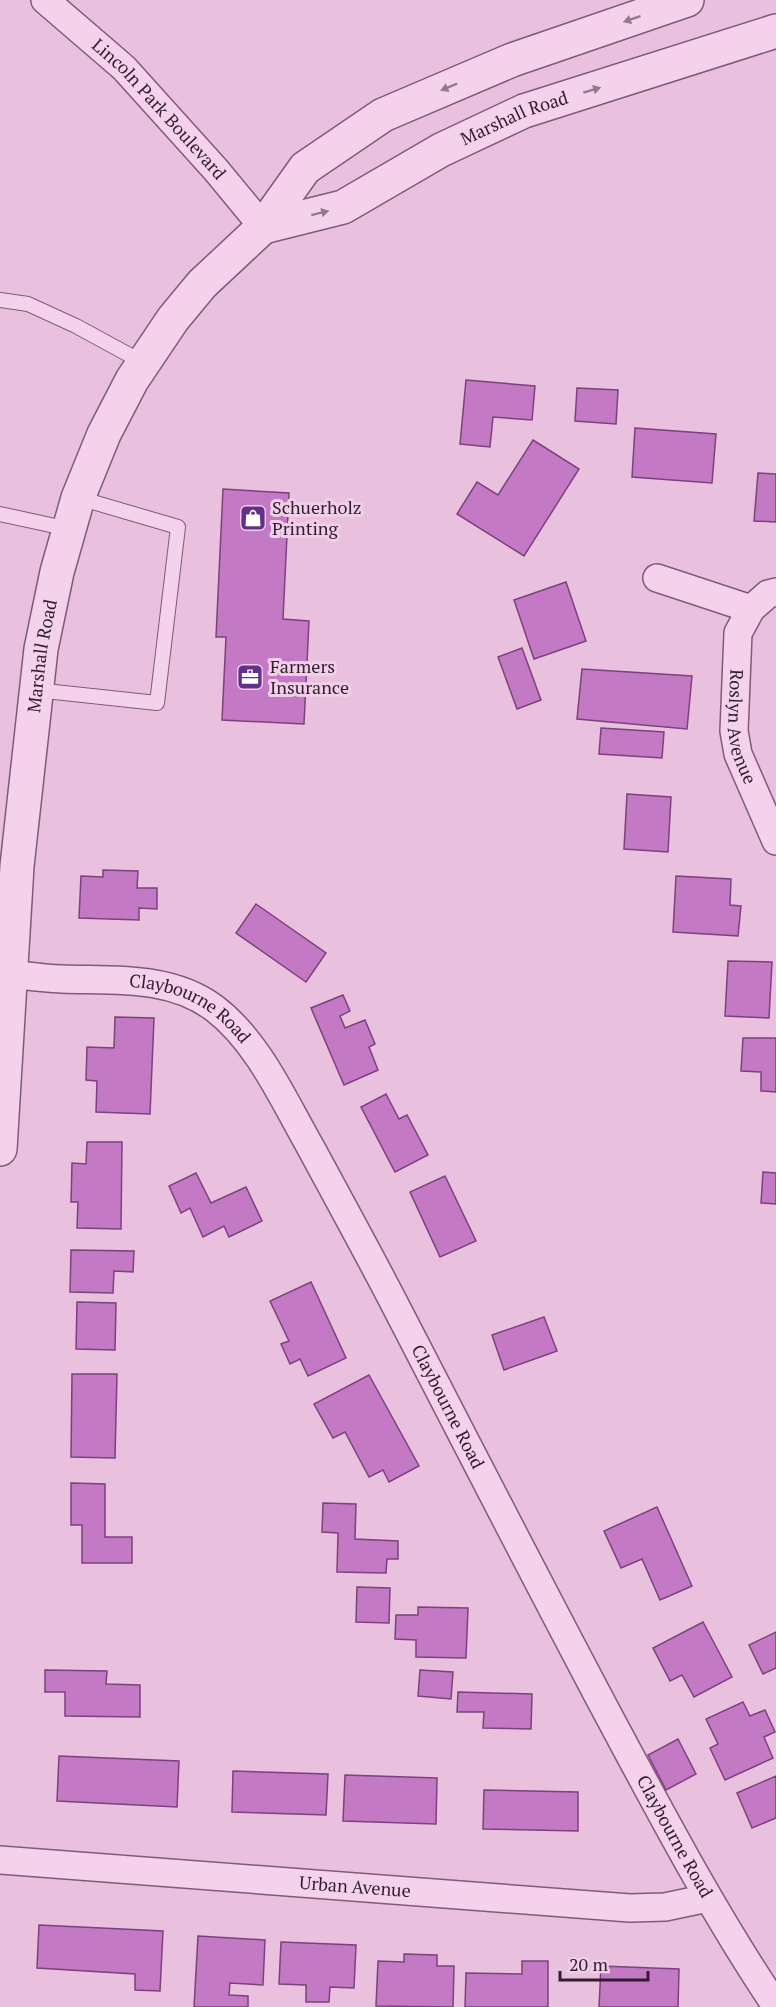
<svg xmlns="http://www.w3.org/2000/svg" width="776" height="2007" font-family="'PT Serif',serif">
<rect width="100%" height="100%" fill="#e9c0dd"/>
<g fill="#c379c4" stroke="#7b427d" stroke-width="1.5">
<polygon points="466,380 535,386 532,420 493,417 490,447 460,444"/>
<polygon points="577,388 618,390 616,424 575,421"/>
<polygon points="635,428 716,434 712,483 632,477"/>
<polygon points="533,440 579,469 524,556 457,514 477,482 498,495"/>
<polygon points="758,473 776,474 776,522 754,521"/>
<polygon points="223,489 289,493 283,619 309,621 304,724 222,720 226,637 216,637"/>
<polygon points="566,582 586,641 534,659 514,600"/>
<polygon points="522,648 541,700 517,709 498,657"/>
<polygon points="582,669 692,676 687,729 577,719"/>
<polygon points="601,728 664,732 662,758 599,754"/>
<polygon points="627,794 671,797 668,852 624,849"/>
<polygon points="103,870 138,871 137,888 157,888 157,909 139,908 139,920 79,918 81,876 103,877"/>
<polygon points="676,876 731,879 730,905 741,906 738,936 673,932"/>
<polygon points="256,904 326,953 306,982 236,933"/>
<polygon points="728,961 772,962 769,1018 725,1016"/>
<polygon points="343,995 350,1011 340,1016 345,1028 365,1020 375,1044 369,1047 378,1070 344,1085 311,1008"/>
<polygon points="115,1017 154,1018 150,1114 96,1112 97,1081 86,1080 87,1047 114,1048"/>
<polygon points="743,1038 776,1038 776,1092 761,1091 761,1072 741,1071"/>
<polygon points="386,1094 399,1119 407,1115 428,1155 395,1172 361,1107"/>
<polygon points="87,1142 122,1142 121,1229 77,1228 78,1202 71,1202 72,1163 86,1164"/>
<polygon points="763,1172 776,1173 776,1204 761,1203"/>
<polygon points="196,1173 211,1203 246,1187 262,1221 229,1237 224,1226 203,1237 190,1208 181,1213 169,1186"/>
<polygon points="445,1176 476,1241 440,1257 410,1192"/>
<polygon points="71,1250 134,1251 133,1272 114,1271 113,1293 70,1292"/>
<polygon points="311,1282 346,1358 308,1376 300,1359 290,1364 281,1344 289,1341 270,1301"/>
<polygon points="77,1302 116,1303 115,1350 76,1349"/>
<polygon points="544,1317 557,1351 504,1370 492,1335"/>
<polygon points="72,1374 117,1374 115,1458 71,1457"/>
<polygon points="369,1375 419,1466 389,1482 383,1470 369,1477 345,1432 333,1438 314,1404"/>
<polygon points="71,1483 105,1484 105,1537 132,1537 132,1563 82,1563 82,1525 71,1525"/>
<polygon points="323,1503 356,1504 355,1539 398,1541 398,1559 387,1559 386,1573 337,1572 338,1533 322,1532"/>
<polygon points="657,1507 692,1586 660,1600 642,1559 621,1568 604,1531"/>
<polygon points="357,1587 390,1588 389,1623 356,1622"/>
<polygon points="418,1607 468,1608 466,1658 416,1657 416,1640 395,1639 396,1615 418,1615"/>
<polygon points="703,1622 732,1677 694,1697 682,1675 670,1681 653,1648"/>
<polygon points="776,1632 776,1668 763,1674 749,1645"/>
<polygon points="45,1670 107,1671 106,1684 140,1685 140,1717 65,1716 65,1692 45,1692"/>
<polygon points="420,1670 453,1672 451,1699 418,1696"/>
<polygon points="458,1692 532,1694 531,1729 483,1728 484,1712 457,1712"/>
<polygon points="743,1702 750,1716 765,1710 775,1732 764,1737 773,1758 725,1780 710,1748 718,1744 706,1719"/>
<polygon points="678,1739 696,1774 666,1790 648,1755"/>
<polygon points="59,1756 179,1761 177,1807 57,1801"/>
<polygon points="233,1771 328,1774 326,1815 232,1812"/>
<polygon points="345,1775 437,1778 436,1824 343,1821"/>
<polygon points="776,1776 776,1818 752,1828 737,1793"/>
<polygon points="484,1790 578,1792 578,1831 483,1829"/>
<polygon points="39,1925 163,1931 160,1991 135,1990 135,1974 37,1968"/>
<polygon points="198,1936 265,1940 263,1985 230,1983 229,1995 248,1996 248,2007 194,2007"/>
<polygon points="281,1942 356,1945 354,1988 330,1987 329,2002 306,2002 306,1985 279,1984"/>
<polygon points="404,1954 437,1955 437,1966 454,1966 453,2007 376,2006 378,1961 404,1962"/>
<polygon points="522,1961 548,1961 548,2007 465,2007 466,1973 522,1974"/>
<polygon points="601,1966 679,1969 678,2007 599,2007"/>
</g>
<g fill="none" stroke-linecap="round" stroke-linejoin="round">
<defs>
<g id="service">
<polyline points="0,300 28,304 76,326 144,363"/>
<polyline points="0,514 69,529"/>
<polyline points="36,690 157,703 178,527 79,498"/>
</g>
<g id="minor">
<path id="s1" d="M45,0L124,68L216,170L263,227"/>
<polyline points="657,578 751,609"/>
<path id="s2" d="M776,592L768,594L751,609L738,633L734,731L738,754L776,841"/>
<path id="s3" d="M0,973C21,975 41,978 62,979C113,981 170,975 214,1008C258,1041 284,1101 311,1148C338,1198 366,1249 392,1299C465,1440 537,1581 611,1720C663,1817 714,1914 776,2006"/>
<path id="s4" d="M0,1860L630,1908L665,1907L708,1898"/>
</g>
<g id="tertiary">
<path id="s5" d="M263,227L343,207L441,150L524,111L776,31"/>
<path id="s6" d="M0,1149L17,866L41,649L57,572L78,498L104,434L132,380L173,319L202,284L263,227L305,168L383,115L512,60L687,0"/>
</g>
</defs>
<use href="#service" stroke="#805a7c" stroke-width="16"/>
<use href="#minor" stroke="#805a7c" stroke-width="30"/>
<use href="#tertiary" stroke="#805a7c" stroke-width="36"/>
<use href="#service" stroke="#f5d2eb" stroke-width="14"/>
<use href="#minor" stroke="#f5d2eb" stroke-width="27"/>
<use href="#tertiary" stroke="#f5d2eb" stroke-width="33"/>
</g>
<defs><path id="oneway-solid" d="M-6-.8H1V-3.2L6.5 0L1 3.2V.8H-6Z" transform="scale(1.5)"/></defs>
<g fill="#93788e">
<use href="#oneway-solid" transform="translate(632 19) rotate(161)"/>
<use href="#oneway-solid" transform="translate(449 87) rotate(157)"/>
<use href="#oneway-solid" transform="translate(592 90) rotate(-17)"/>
<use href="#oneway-solid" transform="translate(320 213) rotate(-14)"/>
</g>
<defs>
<symbol id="shop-square" viewBox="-11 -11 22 22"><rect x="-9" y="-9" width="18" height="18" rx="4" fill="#633089" stroke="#f1cfe7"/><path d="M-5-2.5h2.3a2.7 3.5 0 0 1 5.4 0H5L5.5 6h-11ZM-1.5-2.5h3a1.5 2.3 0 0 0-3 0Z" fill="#fff"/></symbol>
<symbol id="office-square" viewBox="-11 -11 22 22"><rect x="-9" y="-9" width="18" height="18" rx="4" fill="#633089" stroke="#f1cfe7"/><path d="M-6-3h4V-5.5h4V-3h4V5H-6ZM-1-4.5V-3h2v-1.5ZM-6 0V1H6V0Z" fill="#fff"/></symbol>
</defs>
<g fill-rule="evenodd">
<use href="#shop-square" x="238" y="503" width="30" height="30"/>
<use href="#office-square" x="235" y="662" width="30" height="30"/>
</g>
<g text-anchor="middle" stroke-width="6" stroke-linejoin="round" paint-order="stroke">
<g font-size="18" fill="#311d30" stroke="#f1cfe7">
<text dy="6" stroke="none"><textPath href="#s1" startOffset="158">Lincoln Park Boulevard</textPath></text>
<text dy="6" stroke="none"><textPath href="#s5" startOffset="276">Marshall Road</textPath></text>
<text dy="6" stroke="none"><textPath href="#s6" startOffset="495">Marshall Road</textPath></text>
<text dy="6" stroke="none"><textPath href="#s2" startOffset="153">Roslyn Avenue</textPath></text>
<text dy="6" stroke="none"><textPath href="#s3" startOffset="198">Claybourne Road</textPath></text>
<text dy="6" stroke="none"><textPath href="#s3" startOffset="684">Claybourne Road</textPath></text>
<text dy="6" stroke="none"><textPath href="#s3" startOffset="1170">Claybourne Road</textPath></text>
<text dy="6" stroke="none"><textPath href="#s4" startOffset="356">Urban Avenue</textPath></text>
</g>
<g font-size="18" fill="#311d30" stroke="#f1cfe7" text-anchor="start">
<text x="272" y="514">Schuerholz<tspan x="272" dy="21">Printing</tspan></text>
<text x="270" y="673">Farmers<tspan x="270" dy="21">Insurance</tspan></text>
</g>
</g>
<path d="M560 1971v9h88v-9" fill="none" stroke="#311d30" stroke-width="3"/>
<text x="569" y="1971" font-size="18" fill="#311d30" stroke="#f1cfe7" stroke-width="4.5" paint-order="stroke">20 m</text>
</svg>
